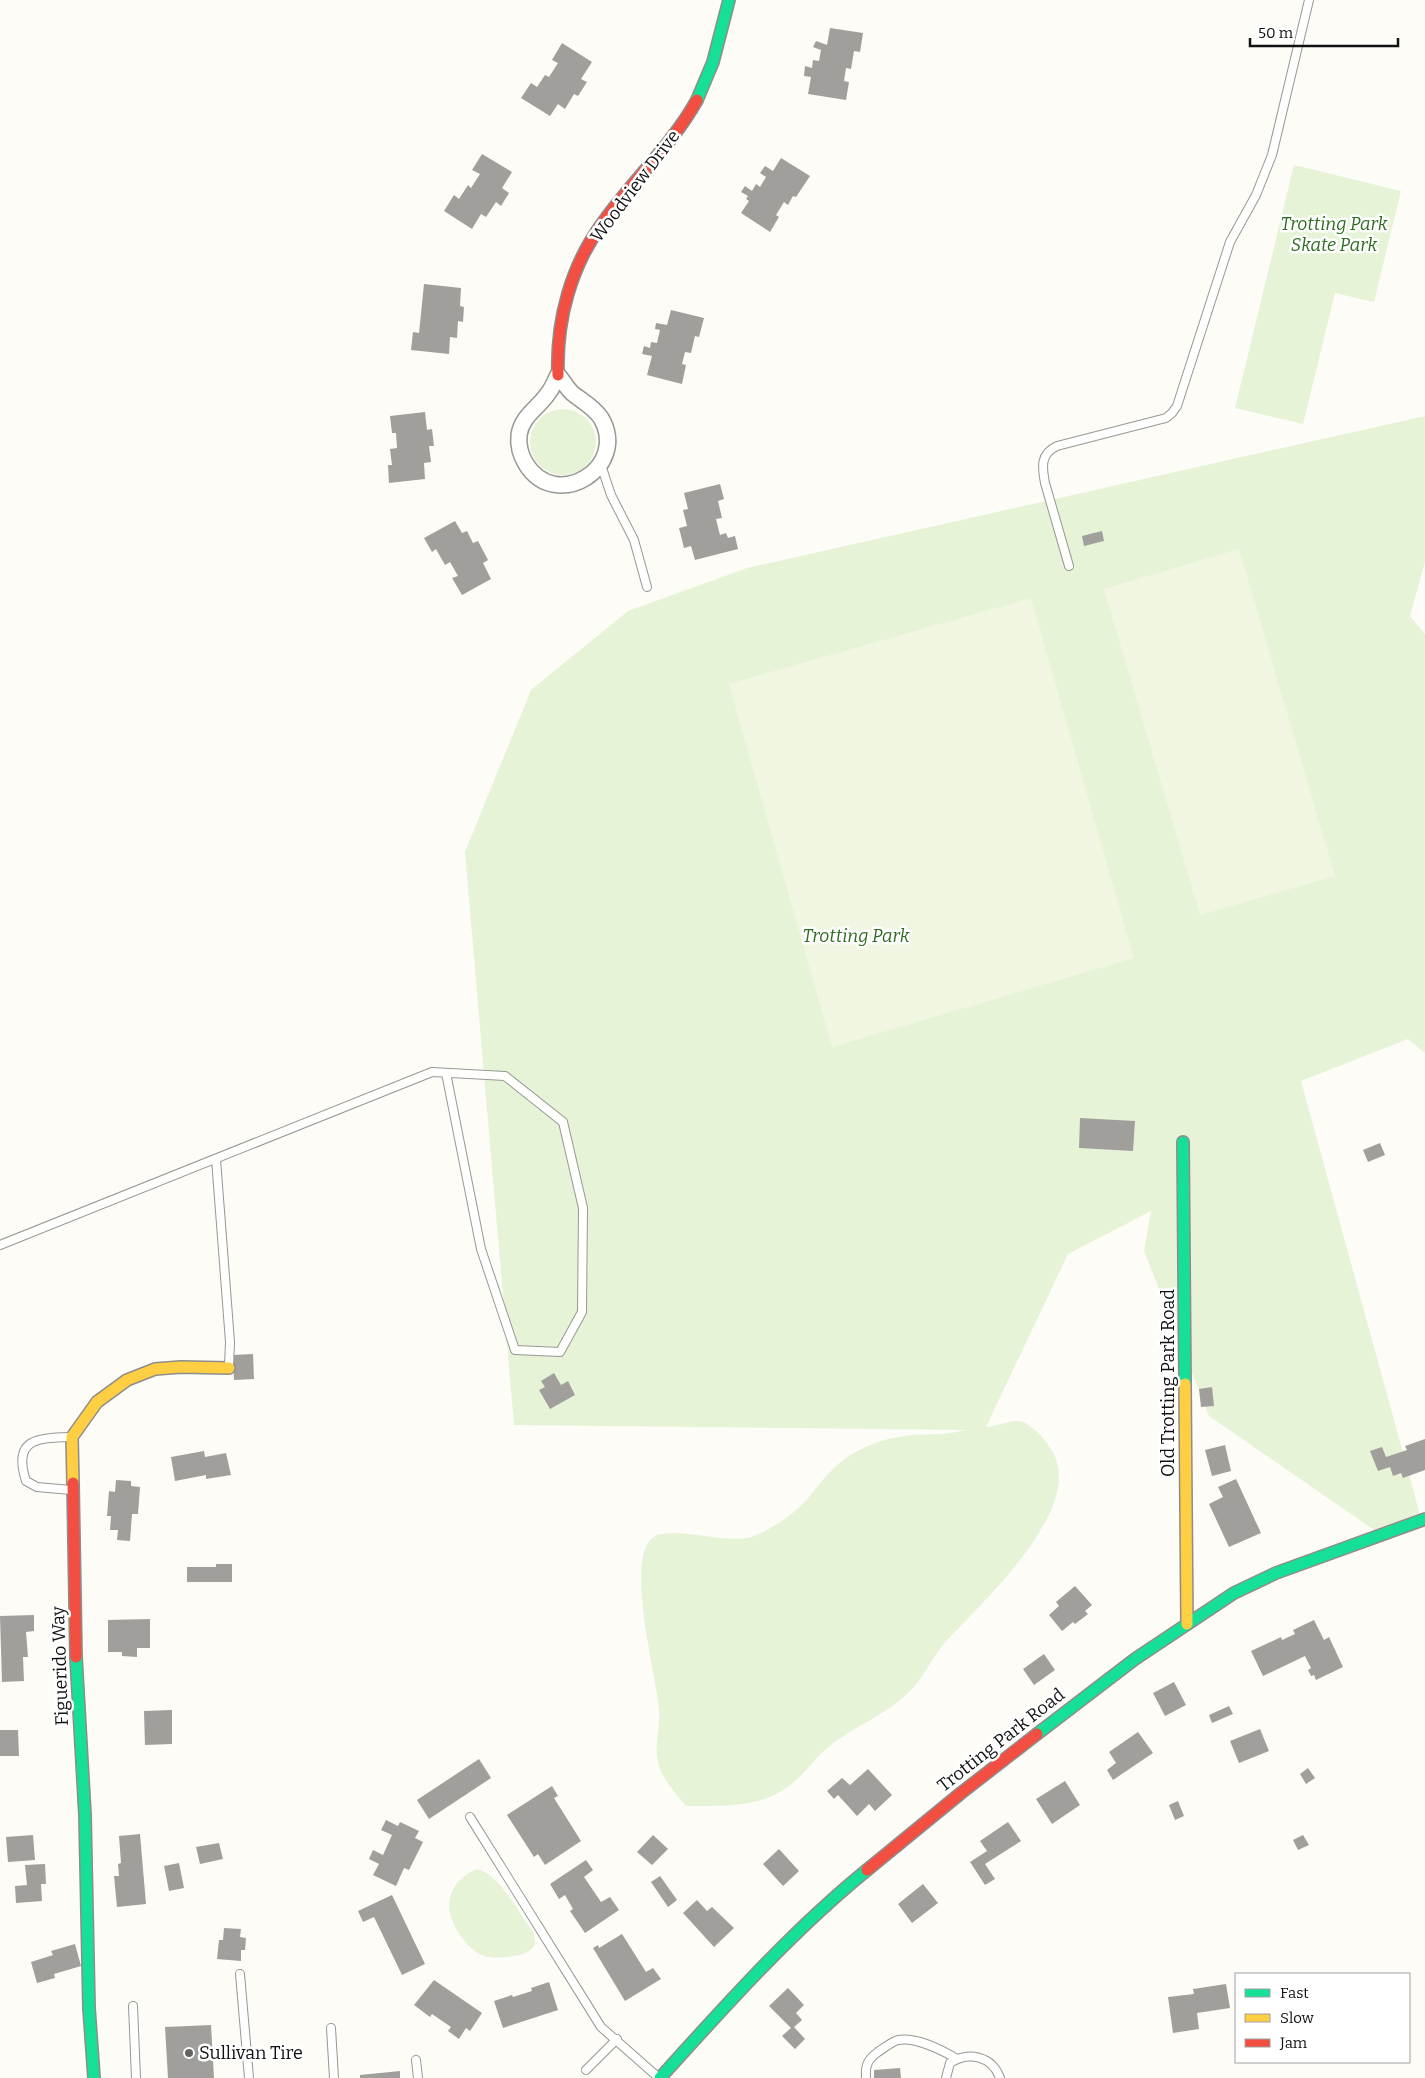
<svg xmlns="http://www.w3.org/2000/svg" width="1425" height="2078" font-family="Bitter,serif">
<rect width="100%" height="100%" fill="#fdfcf7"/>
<g fill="#e7f3d7">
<polygon points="1294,165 1401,191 1374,302 1335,293 1303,424 1235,408"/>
<circle cx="563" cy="442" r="33"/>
<path d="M1425,416V562L1410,616L1425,634V1053L1408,1039L1301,1081L1422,1522L1377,1532L1209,1416L1144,1251L1151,1211L1068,1254L986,1427C998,1427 1011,1418 1023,1422C1032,1426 1043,1437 1048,1445C1095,1503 978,1605 942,1646C930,1661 923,1679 909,1692C886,1715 856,1725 831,1745C811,1760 803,1780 778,1793C750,1808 717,1806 686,1806C677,1795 665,1782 660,1769C652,1749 661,1729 659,1709C656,1675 626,1564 651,1539C667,1523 726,1545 751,1537C770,1531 797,1512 809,1497C821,1482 833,1466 849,1456C868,1444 890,1437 912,1435C930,1434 948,1435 965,1430L514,1425L465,852L531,690L628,611L747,568Z"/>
<path d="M476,1869C497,1871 519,1913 531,1929L534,1934L535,1944C532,1952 522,1955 513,1956C502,1958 490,1959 479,1954C472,1950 465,1942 460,1935C442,1908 446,1884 476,1869Z"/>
</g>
<g fill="#f0f6e1">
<polygon points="1239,549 1335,876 1200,915 1104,589"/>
<polygon points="1031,598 1134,958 832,1047 729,684"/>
</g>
<g fill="#a19f9c">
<polygon points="830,28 863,33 860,52 854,51 851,69 846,68 844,81 849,82 846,100 808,94 811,77 804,76 805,66 812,68 813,60 819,61 821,50 813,47 816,41 827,45"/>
<polygon points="562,43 592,62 581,79 587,82 578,96 574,94 565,109 558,104 550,116 521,98 531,83 537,87 545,75 549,77 558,63 552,60"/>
<polygon points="482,154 512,172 502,188 509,193 501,206 496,202 486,217 481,214 472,229 444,211 454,195 459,199 468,185 471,188 480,174 472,170"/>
<polygon points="781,158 810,176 796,197 793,196 788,205 784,202 776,215 779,217 770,232 741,213 749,201 746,199 748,196 741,192 745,186 752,191 756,184 760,187 766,177 760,173 765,166 773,171"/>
<polygon points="424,284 461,288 460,306 464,307 463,322 458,321 457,338 450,337 449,354 411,350 413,332 419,333"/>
<polygon points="671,310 704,318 699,337 695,336 691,353 685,352 682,364 686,365 682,384 647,375 652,356 642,354 644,346 650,348 651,342 657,343 660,330 655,329 656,323 667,325"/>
<polygon points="425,412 427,430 432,429 434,446 429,446 431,462 424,463 425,479 389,483 388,465 392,465 390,449 397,448 396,433 392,433 390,416"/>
<polygon points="720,484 724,499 718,501 722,518 716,519 720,535 726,533 728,538 735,536 738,549 695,560 691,546 684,548 679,528 687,526 683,510 688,509 684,493"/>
<polygon points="455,521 462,533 467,531 473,543 478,541 488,560 483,563 491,579 462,595 452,578 458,576 450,562 445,565 436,549 432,552 424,538"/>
<polygon points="1102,531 1104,541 1084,546 1082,536"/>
<polygon points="1080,1118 1135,1121 1133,1151 1079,1148"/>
<polygon points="1380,1143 1385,1155 1368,1162 1363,1150"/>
<polygon points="253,1354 254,1379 234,1380 233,1355"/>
<polygon points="554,1373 561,1385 568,1381 575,1395 550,1409 539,1390 545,1387 541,1381"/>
<polygon points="1212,1387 1214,1406 1201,1407 1199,1389"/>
<polygon points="1425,1439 1425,1470 1403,1478 1401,1473 1393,1476 1390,1467 1378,1471 1370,1451 1382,1447 1386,1457 1407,1450 1405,1446"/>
<polygon points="1225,1445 1231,1471 1212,1476 1205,1450"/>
<polygon points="204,1451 205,1457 226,1453 231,1475 206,1479 206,1475 175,1481 171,1457"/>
<polygon points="1236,1479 1261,1533 1229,1547 1209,1504 1223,1497 1218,1487"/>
<polygon points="116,1480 131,1481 131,1486 140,1487 138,1514 132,1514 130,1541 117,1540 118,1530 110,1530 111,1516 107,1516 109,1491 115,1492"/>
<polygon points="216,1564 232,1564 232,1582 187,1582 187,1567 216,1567"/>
<polygon points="1075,1586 1092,1605 1085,1611 1088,1614 1075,1624 1073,1622 1062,1631 1049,1615 1059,1606 1056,1602"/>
<polygon points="34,1615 34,1631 26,1632 28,1657 23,1657 24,1681 2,1682 0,1616"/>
<polygon points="150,1619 150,1648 137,1648 137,1657 122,1656 122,1652 108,1652 108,1620"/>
<polygon points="1314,1620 1324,1640 1329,1637 1343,1667 1316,1680 1314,1675 1311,1676 1308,1670 1311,1668 1305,1656 1263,1676 1251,1651 1281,1637 1282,1640 1295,1634 1293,1630"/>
<polygon points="1044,1654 1055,1670 1034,1685 1023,1669"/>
<polygon points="1174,1682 1186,1705 1165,1716 1153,1693"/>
<polygon points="1229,1706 1233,1714 1212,1723 1209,1715"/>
<polygon points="172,1710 172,1744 145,1745 144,1711"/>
<polygon points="1260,1729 1269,1751 1239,1763 1230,1741"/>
<polygon points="0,1730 18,1730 19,1756 0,1756"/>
<polygon points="1138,1732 1153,1753 1113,1780 1107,1770 1116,1763 1109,1752"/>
<polygon points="479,1759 491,1778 429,1819 417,1800"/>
<polygon points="1308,1768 1315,1778 1306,1784 1300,1774"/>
<polygon points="868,1769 892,1795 875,1811 869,1804 857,1816 838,1795 834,1799 827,1791 842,1778 850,1785"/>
<polygon points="1065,1781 1080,1805 1052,1824 1036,1799"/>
<polygon points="552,1786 558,1796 554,1798 581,1841 545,1865 538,1854 534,1857 507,1815"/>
<polygon points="1178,1801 1184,1816 1175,1820 1169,1805"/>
<polygon points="386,1820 398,1826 400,1822 419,1831 415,1838 423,1842 409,1870 404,1868 396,1886 373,1875 379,1864 369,1859 373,1850 383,1855 392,1835 381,1830"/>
<polygon points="1008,1822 1021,1841 985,1864 995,1879 985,1885 970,1862 987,1851 980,1841"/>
<polygon points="140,1834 146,1904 117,1907 114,1876 119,1876 118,1864 121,1863 119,1836"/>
<polygon points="33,1835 35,1860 8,1862 6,1837"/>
<polygon points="653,1835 668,1849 652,1865 637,1852"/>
<polygon points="1303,1835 1309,1845 1298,1850 1293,1840"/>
<polygon points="219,1843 223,1859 200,1864 196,1847"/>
<polygon points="779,1849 799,1871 783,1886 763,1864"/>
<polygon points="586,1860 593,1870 584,1877 601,1902 610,1897 619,1910 585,1933 570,1911 573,1909 565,1895 559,1899 550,1884"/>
<polygon points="179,1863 184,1888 169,1891 164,1866"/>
<polygon points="45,1864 46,1884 41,1884 42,1901 16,1903 15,1886 27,1885 25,1865"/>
<polygon points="660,1876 677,1900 668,1907 651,1882"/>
<polygon points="923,1884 938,1903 912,1923 898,1904"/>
<polygon points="392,1895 425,1964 402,1975 374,1917 363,1922 358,1911"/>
<polygon points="697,1900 707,1911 712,1907 734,1928 714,1947 683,1913"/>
<polygon points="224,1928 241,1929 240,1937 246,1938 245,1950 241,1950 241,1961 217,1959 219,1940 223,1940"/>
<polygon points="622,1934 646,1972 653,1968 661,1979 625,2001 593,1948 598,1945 599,1948"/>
<polygon points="75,1944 81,1966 54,1974 55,1978 37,1983 31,1962 53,1955 51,1951"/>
<polygon points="434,1980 482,2013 470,2031 466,2028 459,2039 448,2031 451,2027 432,2014 430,2017 414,2005"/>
<polygon points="549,1982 558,2010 503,2028 494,2001 512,1995 513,1997 532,1991 531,1988"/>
<polygon points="1226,1984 1230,2008 1197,2013 1199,2029 1173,2033 1168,1997 1194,1994 1193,1989"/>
<polygon points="788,1988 804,2005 796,2013 802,2020 794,2027 805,2039 795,2049 782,2036 791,2028 769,2006"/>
<polygon points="211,2025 214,2078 168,2078 165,2027"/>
<polygon points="900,2068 901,2078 874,2078 874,2070"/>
<polygon points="400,2071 400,2078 360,2078 360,2075"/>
</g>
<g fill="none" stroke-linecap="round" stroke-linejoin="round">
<defs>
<g id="lane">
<polyline points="601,465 611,495 634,540 647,587"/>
<path d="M1069,566L1045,483C1042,467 1040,454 1057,446L1166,418L1172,413L1177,406L1230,242L1256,195L1272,155L1309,0"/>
<polyline points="216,1159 230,1342 229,1366"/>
<polyline points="0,1245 432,1072 505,1076 563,1122 583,1208 582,1312 560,1352 515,1350 481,1249 446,1073"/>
<path d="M71,1490L37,1487L26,1481C12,1438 38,1438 72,1437"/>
<polyline points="470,1817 601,2027 659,2078"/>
<polyline points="240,1974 249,2078"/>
<polyline points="133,2006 136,2078"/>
<polyline points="331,2028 334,2078"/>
<polyline points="416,2060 418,2078"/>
<polyline points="586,2070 617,2039"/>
<path d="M866,2078C865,2065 868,2059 878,2052C884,2048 891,2042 898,2040C916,2037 942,2050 957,2059"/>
<path d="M946,2078L950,2063C969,2051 992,2056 1000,2078"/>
</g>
<path id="street" d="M558,375C563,381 567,388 572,393C582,401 594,407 601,418C630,467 556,513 526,464C521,456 518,445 519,435C522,415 539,408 549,392C553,387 555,381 558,375Z"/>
<g id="fast">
<polyline points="697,100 713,62 729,0"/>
<polyline points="1183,1142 1185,1384"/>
<polyline points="76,1657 85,1815 89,2008 94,2078"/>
<polyline points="1037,1734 1135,1659 1234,1593 1276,1573 1425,1519"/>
<path d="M660,2078C725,2006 792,1931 867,1870"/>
</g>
<g id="slow">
<polyline points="1185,1384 1187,1624"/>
<polyline points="73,1483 72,1437 97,1402 127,1380 155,1369 181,1367 229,1368"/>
</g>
<g id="jam">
<path d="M558,375C556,320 571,265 604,221C634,179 672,145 697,100"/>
<polyline points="73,1483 76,1657"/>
<polyline points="867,1870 961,1793 1037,1734"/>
</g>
</defs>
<use href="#lane" stroke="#979795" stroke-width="10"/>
<use href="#street" stroke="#979795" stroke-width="18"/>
<use href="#fast" stroke="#8e8d8b" stroke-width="14"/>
<use href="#slow" stroke="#8e8d8b" stroke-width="14"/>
<use href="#jam" stroke="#8e8d8b" stroke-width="14"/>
<use href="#lane" stroke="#fffffe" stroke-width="8"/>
<use href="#street" stroke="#fffffe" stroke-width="15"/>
<use href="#fast" stroke="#16e098" stroke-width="11"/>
<use href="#slow" stroke="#ffcf43" stroke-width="11"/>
<use href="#jam" stroke="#f24e42" stroke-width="11"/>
</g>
<circle fill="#646362" stroke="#fff" stroke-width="2" cx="189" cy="2053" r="5"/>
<g text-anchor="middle" stroke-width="5" stroke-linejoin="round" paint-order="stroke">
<g font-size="18" fill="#111" stroke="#fff">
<text transform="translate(635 186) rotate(-53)" y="6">Woodview Drive</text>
<text transform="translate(1168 1383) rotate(-90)" y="6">Old Trotting Park Road</text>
<text transform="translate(60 1666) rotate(-92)" y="6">Figuerido Way</text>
<text transform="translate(1001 1740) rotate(-38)" y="6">Trotting Park Road</text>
</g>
<g font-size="18" font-style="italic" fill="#2f6b1f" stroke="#fff">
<text x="1334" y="230">Trotting Park<tspan x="1334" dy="21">Skate Park</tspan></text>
<text x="856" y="942">Trotting Park</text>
</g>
<g font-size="18" fill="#111" stroke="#fff" text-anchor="start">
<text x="199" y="2059">Sullivan Tire</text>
</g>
</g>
<rect x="1235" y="1973" width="175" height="90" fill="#ffffff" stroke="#a0a0a0"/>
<rect x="1245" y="1989" width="25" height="8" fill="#16e098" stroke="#a0a0a0"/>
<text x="1280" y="1998" font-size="15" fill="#111111">Fast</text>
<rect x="1245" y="2014" width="25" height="8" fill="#ffcf43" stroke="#a0a0a0"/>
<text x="1280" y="2023" font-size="15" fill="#111111">Slow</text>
<rect x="1245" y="2039" width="25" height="8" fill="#f24e42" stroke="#a0a0a0"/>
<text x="1280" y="2048" font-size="15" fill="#111111">Jam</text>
<path d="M1250 38v8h148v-8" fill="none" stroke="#111111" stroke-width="2.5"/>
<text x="1258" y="38" font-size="15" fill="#111111" stroke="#ffffff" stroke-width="4" paint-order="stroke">50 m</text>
</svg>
